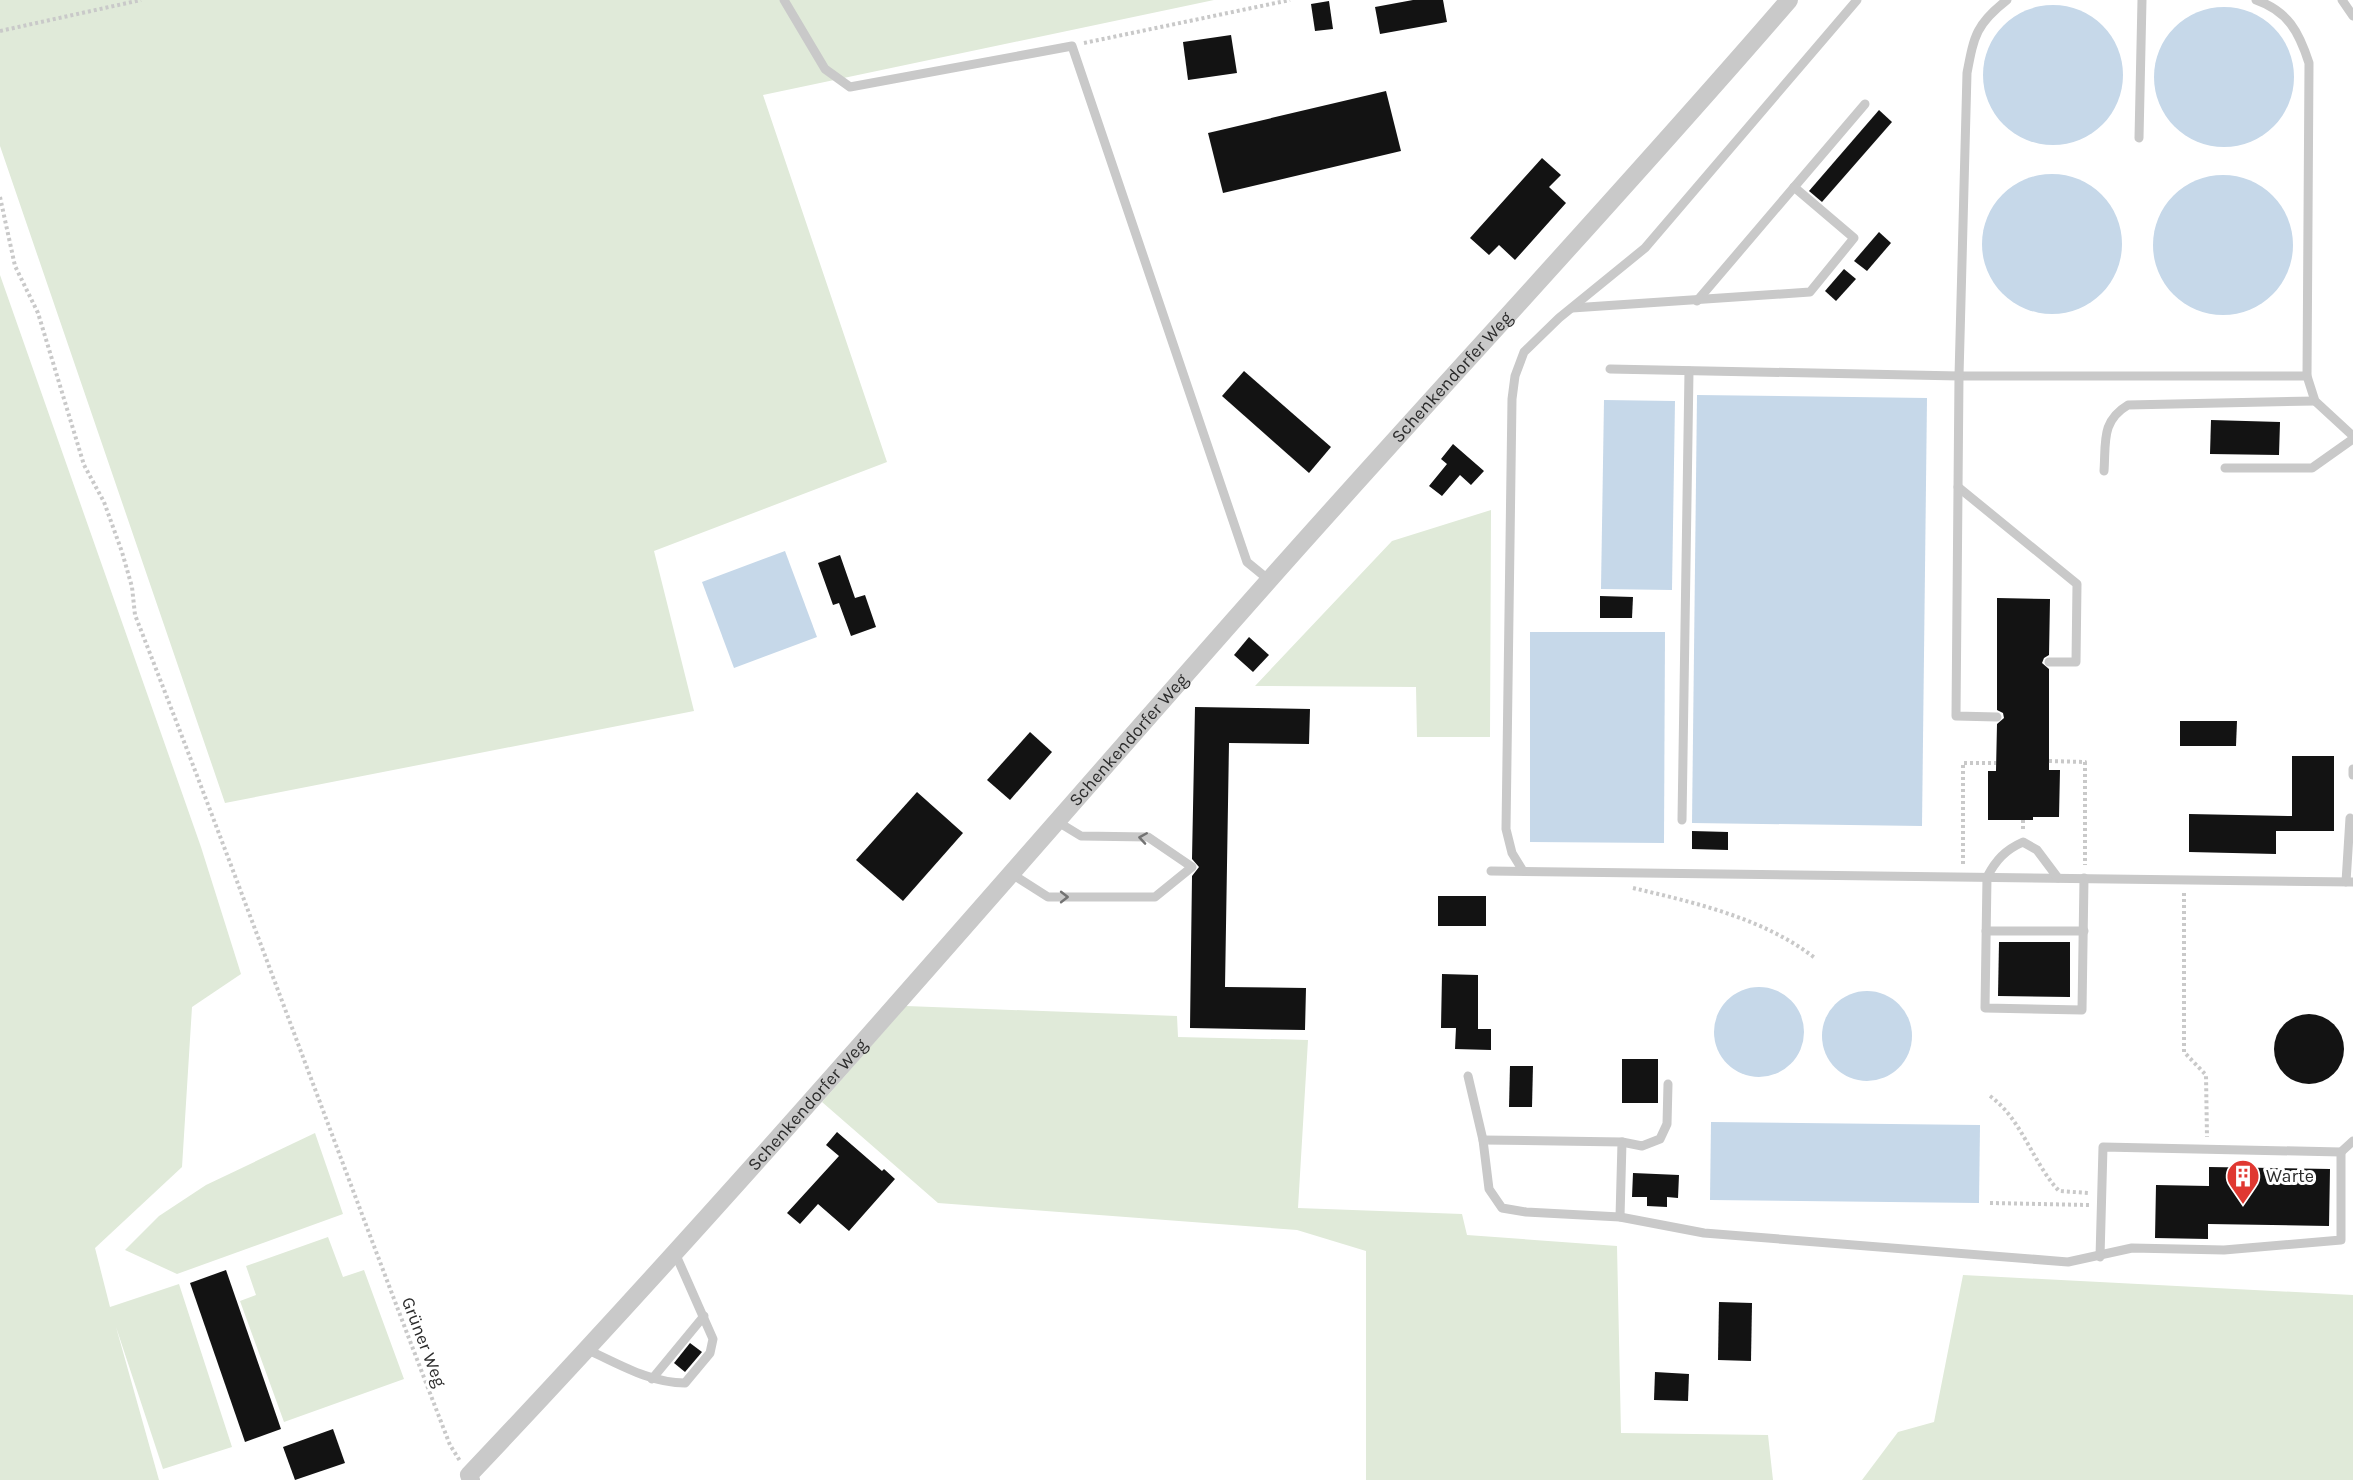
<svg xmlns="http://www.w3.org/2000/svg" width="2353" height="1480" font-family="Karla,sans-serif">
<rect width="100%" height="100%" fill="#fff"/>
<g fill="#e0ead9">
<polygon points="0,0 1214,0 763,95 887,462 654,551 694,711 225,803 0,146"/>
<polygon points="0,275 201,847 241,974 192,1007 182,1167 95,1248 110,1307 179,1284 232,1447 163,1469 116,1327 159,1480 0,1480"/>
<polygon points="1491,510 1490,737 1417,737 1416,687 1255,686 1392,541"/>
<polygon points="906,1006 1177,1016 1178,1037 1308,1040 1298,1208 1462,1214 1467,1235 1617,1246 1621,1433 1768,1435 1773,1480 1366,1480 1366,1251 1297,1230 938,1203 822,1102"/>
<polygon points="315,1133 343,1214 177,1274 125,1250 159,1216 206,1185"/>
<polygon points="328,1237 343,1277 364,1270 404,1379 284,1422 240,1301 256,1295 246,1266"/>
<polygon points="1963,1275 2353,1295 2353,1480 1862,1480 1898,1432 1934,1422"/>
</g>
<g fill="#c6d8e9">
<circle cx="2053" cy="75" r="70"/>
<circle cx="2224" cy="77" r="70"/>
<circle cx="2052" cy="244" r="70"/>
<circle cx="2223" cy="245" r="70"/>
<polygon points="1697,395 1927,398 1922,826 1692,823"/>
<polygon points="1604,400 1675,401 1672,590 1601,589"/>
<polygon points="785,551 817,637 734,668 702,582"/>
<polygon points="1530,632 1665,632 1664,843 1530,842"/>
<circle cx="1759" cy="1032" r="45"/>
<circle cx="1867" cy="1036" r="45"/>
<polygon points="1711,1122 1980,1125 1979,1203 1710,1200"/>
</g>
<g fill="#131313">
<polygon points="1413,0 1443,0 1447,22 1380,34 1375,7"/>
<polygon points="1329,1 1333,29 1315,31 1311,4"/>
<polygon points="1231,35 1237,73 1188,80 1183,42"/>
<polygon points="1386,91 1401,151 1223,193 1208,133"/>
<polygon points="1879,110 1892,122 1822,202 1809,191"/>
<polygon points="1542,158 1561,175 1549,187 1566,203 1515,260 1499,245 1489,255 1470,238"/>
<polygon points="1879,232 1891,243 1867,271 1854,261"/>
<polygon points="1844,269 1856,279 1836,301 1825,291"/>
<polygon points="1244,371 1331,447 1309,473 1222,396"/>
<polygon points="2211,420 2280,422 2279,455 2210,454"/>
<polygon points="1453,444 1484,471 1471,485 1460,475 1442,496 1429,486 1447,464 1441,459"/>
<polygon points="840,555 855,598 865,595 876,627 851,636 839,603 833,605 818,563"/>
<polygon points="1600,596 1633,597 1632,618 1600,618"/>
<polygon points="1997,598 2050,599 2049,655 2044,658 2042,663 2049,669 2049,770 2060,770 2059,817 2033,817 2033,820 1988,820 1988,771 1996,771 1997,724 2004,718 2003,713 1997,710"/>
<polygon points="1249,637 1269,655 1253,672 1234,655"/>
<polygon points="1195,707 1310,709 1309,744 1229,743 1225,987 1306,988 1305,1030 1190,1028 1192,876 1199,867 1192,859"/>
<polygon points="2180,721 2237,721 2236,746 2180,746"/>
<polygon points="1030,732 1052,752 1010,800 987,780"/>
<polygon points="2292,756 2334,756 2334,831 2276,831 2276,854 2189,852 2189,814 2292,816"/>
<polygon points="917,792 963,833 903,901 856,860"/>
<polygon points="1692,831 1728,832 1728,850 1692,849"/>
<rect x="1438" y="896" width="48" height="30"/>
<polygon points="1999,942 2070,942 2070,997 1998,996"/>
<polygon points="1442,974 1478,975 1478,1029 1491,1029 1491,1050 1455,1049 1456,1028 1441,1028"/>
<circle cx="2309" cy="1049" r="35"/>
<rect x="1622" y="1059" width="36" height="44"/>
<polygon points="1510,1066 1533,1066 1532,1107 1509,1107"/>
<polygon points="837,1132 882,1171 884,1169 895,1179 849,1231 818,1204 800,1224 787,1213 839,1156 826,1145"/>
<polygon points="2209,1167 2330,1169 2329,1226 2208,1224 2208,1239 2155,1238 2156,1185 2209,1186"/>
<polygon points="1633,1173 1679,1175 1678,1198 1667,1197 1667,1207 1647,1206 1647,1197 1632,1197"/>
<polygon points="226,1270 281,1429 245,1442 190,1283"/>
<polygon points="1719,1302 1752,1303 1751,1361 1718,1360"/>
<polygon points="690,1343 702,1352 685,1372 674,1363"/>
<polygon points="1655,1372 1689,1374 1688,1401 1654,1400"/>
<polygon points="333,1429 345,1463 295,1480 283,1447"/>
</g>
<g fill="none" stroke-linecap="round" stroke-linejoin="round">
<g stroke="#c9c9c9" stroke-width="4" stroke-dasharray="3 3" stroke-linecap="butt">
<polyline points="0,31 141,0"/>
<polyline points="1084,43 1290,0"/>
<path d="M0,197L15,266L38,313L84,465L104,502L122,552L132,587L135,615C243,891 343,1169 450,1445L460,1461"/>
<polyline points="2049,761 2085,762 2085,865"/>
<polyline points="2023,829 2023,820"/>
<polyline points="1963,864 1963,763 1996,763"/>
<path d="M1633,888C1696,903 1763,918 1815,958"/>
<polyline points="2184,893 2184,1052 2206,1075 2207,1137"/>
<path d="M1990,1096C2022,1119 2032,1162 2059,1191L2089,1193"/>
<polyline points="1990,1203 2089,1205"/>
</g>
<g stroke="#c9c9c9" stroke-width="9">
<polyline points="784,0 825,69 850,87 1072,46 1247,562 1269,580"/>
<path d="M2256,0C2288,11 2299,32 2309,63L2307,376L2315,401L2353,436"/>
<polyline points="2342,0 2353,16"/>
<polyline points="2139,138 2142,0"/>
<polyline points="1697,301 1865,104"/>
<polyline points="1572,308 1810,292 1854,238 1794,187"/>
<polyline points="1610,369 1959,376 2307,376"/>
<polyline points="2225,468 2312,468 2353,439"/>
<path d="M2104,471C2106,442 2101,421 2128,405L2315,401"/>
<polyline points="1958,487 2077,584 2076,662 2049,662"/>
<path d="M1997,717L1956,716L1959,376L1967,73C1974,36 1976,24 2007,0"/>
<polyline points="2353,775 2353,769"/>
<polyline points="1682,820 1689,371"/>
<polyline points="1491,871 2353,882"/>
<polyline points="1523,871 1512,853 1506,829 1512,399 1515,376 1524,352 1559,318 1645,248 1857,0"/>
<polyline points="1012,874 1048,897 1155,897 1192,867 1148,837 1081,836 1058,822"/>
<path d="M2058,878L2037,850L2023,842C2005,850 1996,860 1987,877L1985,1008L2082,1010L2084,878"/>
<polyline points="2346,882 2350,818"/>
<polyline points="1986,931 2084,931"/>
<polyline points="1468,1076 1483,1140 1489,1189 1502,1208 1526,1212 1620,1217 1704,1233 2068,1262 2132,1248 2224,1250 2341,1240 2341,1152"/>
<polyline points="1483,1140 1622,1142 1620,1217"/>
<polyline points="1622,1142 1642,1146 1660,1139 1667,1124 1668,1084"/>
<polyline points="2100,1257 2103,1147 2341,1152 2353,1141"/>
<path d="M588,1350C619,1364 650,1383 685,1383L710,1353L713,1339L675,1253"/>
<polyline points="652,1379 704,1316"/>
</g>
<path stroke="#c9c9c9" stroke-width="18" id="s1" d="M471,1480L469,1475C745,1184 1005,878 1271,578C1443,384 1620,196 1789,0"/>
</g>
<defs><path id="oneway-chevron" d="M-2-3.5L2.5 0L-2 3.5" fill="none" stroke-width="1.6" stroke-linecap="round" stroke-linejoin="round" transform="scale(1.5)"/></defs>
<g stroke="#737373">
<use href="#oneway-chevron" transform="translate(1143 838) rotate(-171)"/>
<use href="#oneway-chevron" transform="translate(1064 897)"/>
</g>
<defs>
<symbol id="building-pin" viewBox="-11 -11 22 30"><path d="M0 17L-7.5 6A9.5 9.5 0 1 1 7.5 6Z" fill="#e03831" stroke="#fff"/><path d="M-4-6H4V6H1V3H-1V6H-4ZM-2.5-4.3h1.7v1.8h-1.7ZM.8-4.3h1.7v1.8H.8ZM-2.5-1h1.7V.8h-1.7ZM.8-1h1.7V.8H.8Z" fill="#fff"/></symbol>
</defs>
<g fill-rule="evenodd">
<use href="#building-pin" x="2224" y="1157" width="38" height="52"/>
</g>
<g text-anchor="middle" stroke-width="6" stroke-linejoin="round" paint-order="stroke">
<g font-size="18" fill="#2c2c2c" stroke="#fff">
<text dy="6" stroke="none"><textPath href="#s1" startOffset="1479">Schenkendorfer Weg</textPath></text>
<text dy="6" stroke="none"><textPath href="#s1" startOffset="993">Schenkendorfer Weg</textPath></text>
<text dy="6" stroke="none"><textPath href="#s1" startOffset="507">Schenkendorfer Weg</textPath></text>
<text transform="translate(424 1342) rotate(69)" y="6">Grüner Weg</text>
</g>
<g font-size="18" fill="#2c2c2c" stroke="#fff" text-anchor="start">
<text x="2266" y="1182">Warte</text>
</g>
</g>
</svg>
